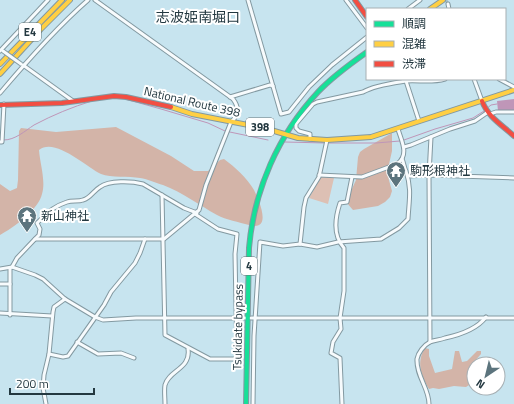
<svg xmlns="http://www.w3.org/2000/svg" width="514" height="404" font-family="'Titillium Web','Noto Sans JP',sans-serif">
<rect width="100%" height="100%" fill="#c7e4ef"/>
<polygon fill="#ddc0b4" points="321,176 334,178 328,204 309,198"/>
<g fill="#d3b4a8">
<path d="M116,127L171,156L194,171H208L220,160L224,159C235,167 247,178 254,190C259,200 273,232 249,225C239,222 226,220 217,215C199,205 182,192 163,185C156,183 148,179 140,178C129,176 111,178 101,174C86,167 55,137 39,150C40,164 46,181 42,194C39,209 13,228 0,235V184L10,191L17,188L18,180L19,131L21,128L56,132Z"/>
<polygon points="392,133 392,151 387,173 392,191 390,197 385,202 378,206 353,210 346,202 356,180 358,157 360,152 364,149"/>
<path d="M425,348L429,349V356L435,373L452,369L455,351H459L462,362L467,361L477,351H481V354L473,363L474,382L466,387L454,386L439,389L433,388L429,389C421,376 416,362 425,348Z"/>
</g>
<polygon fill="#bf96b8" points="514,99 514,110 498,111 497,101"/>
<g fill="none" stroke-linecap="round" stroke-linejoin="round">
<g stroke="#bf96b8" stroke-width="1">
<polyline points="125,99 161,109 208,123 225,131 268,140"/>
<polyline points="486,109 491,105 497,104"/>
<path d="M4,140C15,140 25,131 34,125C53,115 72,107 92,101"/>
<polyline points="404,140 435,129 473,118 484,111"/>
<polyline points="285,142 325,143"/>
<polyline points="328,143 376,143 400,141"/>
</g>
<polyline stroke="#a6c2cc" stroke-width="3" stroke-dasharray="3 1.5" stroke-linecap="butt" points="446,0 448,4"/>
<defs>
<g id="street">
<polyline points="248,0 281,114 289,112 309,87 332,65 367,37"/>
<polyline points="346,0 367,28"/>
<polyline points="448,4 449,9"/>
<polyline points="408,9 420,0"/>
<polyline points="0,51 48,0"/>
<polyline points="23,65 73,101"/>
<polyline points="474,79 482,101"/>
<polyline points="499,79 514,87"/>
<polyline points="406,81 419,121"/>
<path d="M0,93C27,61 56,28 88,0"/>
<polyline points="230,97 270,85 273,86"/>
<polyline points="490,114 496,112 514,112"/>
<path d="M310,139V134L299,131L296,128V124L313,104L317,102L363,92C375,85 393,83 406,81C419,80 432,83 445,79"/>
<polyline points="0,142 2,142 4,104"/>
<polyline points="404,147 411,145 450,129 475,121 488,112"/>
<path d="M319,175L362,177L397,164C410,155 401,140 398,129"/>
<polyline points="408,176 429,175 514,178"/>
<polyline points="162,195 165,335 210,359 237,359 235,254 237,234 218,229 195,214"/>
<path d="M35,239L39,235L40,229L37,223C48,213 52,207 67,202C72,200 78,202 83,200C91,198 93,191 100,187C109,180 132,181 143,184L184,208L197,213"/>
<polyline points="300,244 304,207 306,198 319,177 327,140"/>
<path d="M12,267L17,258L35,239H164L199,210L206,185L231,122C239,115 239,107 233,99L95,0"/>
<polyline points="10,268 10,315"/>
<polyline points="0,269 12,267 35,275 43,279 65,299 95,317 103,320 136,318 245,318"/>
<polyline points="0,284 10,284"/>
<polyline points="0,313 52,316"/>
<polyline points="251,318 514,318"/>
<polyline points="77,342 98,354 121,353 134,358"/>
<polyline points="430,342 429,175 431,137"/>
<polyline points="49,354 63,357 68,356 104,305 111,292 135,263 140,253 145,239"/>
<polyline points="46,404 43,388 44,375 49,354 53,312 54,307 65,299"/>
<path d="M165,404C165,398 164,390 165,385C169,370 191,369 188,349"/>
<path d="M253,404L254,336L260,242L283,246L300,244L317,247L338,242L381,239L399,228L408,219C409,200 412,190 406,171C404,167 404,163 402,159"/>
<path d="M342,404L340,358L331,353L333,342L341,329L340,318L344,291V248C333,236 335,218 340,203L347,202L352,177"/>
<path d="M429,404C429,388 416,376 417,359C418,353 424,345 430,342C434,340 440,340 445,338C459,335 477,329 486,317"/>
</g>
<path id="fast" d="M246,404L249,248C254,190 278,135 318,92C332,77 350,64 367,52"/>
<g id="slow">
<polyline points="430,9 443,0"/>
<polyline points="0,64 62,0"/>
<polyline points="0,74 41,29 70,0"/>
<polyline points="171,107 192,114 264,128 298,138 327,140 371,137 514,90"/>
</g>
<g id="jam">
<polyline points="355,0 367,17"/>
<path d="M482,101C488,117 502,125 514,136"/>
<polyline points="0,105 62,103 114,96 126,97 171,107"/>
</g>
</defs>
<use href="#street" stroke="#8399a1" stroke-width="5"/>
<use href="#fast" stroke="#8399a1" stroke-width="6"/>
<use href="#slow" stroke="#8399a1" stroke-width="6"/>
<use href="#jam" stroke="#8399a1" stroke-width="6"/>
<use href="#street" stroke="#f7fbfd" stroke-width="3"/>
<use href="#fast" stroke="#16e098" stroke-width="4"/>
<use href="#slow" stroke="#ffcf43" stroke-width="4"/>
<use href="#jam" stroke="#f24e42" stroke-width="4"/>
<defs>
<polyline id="street-bridge" points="3,51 21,64"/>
</defs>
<use href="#street-bridge" stroke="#8399a1" stroke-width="5" stroke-linecap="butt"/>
<use href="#street-bridge" stroke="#f7fbfd" stroke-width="3"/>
</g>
<defs>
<symbol id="temple-pin" viewBox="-11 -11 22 30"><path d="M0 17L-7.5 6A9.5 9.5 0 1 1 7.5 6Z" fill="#5c747d" stroke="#fff"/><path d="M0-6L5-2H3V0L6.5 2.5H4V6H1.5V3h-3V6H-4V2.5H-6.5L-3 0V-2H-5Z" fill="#fff"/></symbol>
</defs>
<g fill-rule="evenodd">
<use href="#temple-pin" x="385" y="160" width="22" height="30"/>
<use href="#temple-pin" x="16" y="205" width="22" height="30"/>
</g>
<g text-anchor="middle" stroke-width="4" stroke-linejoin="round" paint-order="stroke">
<g fill="#fff" stroke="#657479" stroke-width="1">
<rect x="19" y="23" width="22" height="18" rx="3"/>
<rect x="246" y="118" width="28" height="18" rx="3"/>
<rect x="241" y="257" width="16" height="18" rx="3"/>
</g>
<g font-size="11" font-weight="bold" fill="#233840">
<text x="30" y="36">E4</text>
<text x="260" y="131">398</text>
<text x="249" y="270">4</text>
</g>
<g font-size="12" fill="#233840" stroke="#fff">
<text transform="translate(192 102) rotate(13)" y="4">National Route 398</text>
<text transform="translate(238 327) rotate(-89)" y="4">Tsukidate bypass</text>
</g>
<g font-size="12" fill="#233840" stroke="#fff" text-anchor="start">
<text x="410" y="175">駒形根神社</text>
<text x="41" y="220">新山神社</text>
</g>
<g font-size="14" fill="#233840" stroke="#fff">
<text x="198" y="22">志波姫南堀口</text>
</g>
</g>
<rect x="366" y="8" width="140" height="72" fill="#ffffff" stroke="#a7afb3"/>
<rect x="374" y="21" width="20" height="6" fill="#16e098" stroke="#a7afb3"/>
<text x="402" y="28" font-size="12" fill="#233840">順調</text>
<rect x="374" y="41" width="20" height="6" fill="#ffcf43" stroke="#a7afb3"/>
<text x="402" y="48" font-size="12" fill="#233840">混雑</text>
<rect x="374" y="61" width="20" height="6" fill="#f24e42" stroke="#a7afb3"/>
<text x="402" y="68" font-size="12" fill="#233840">渋滞</text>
<g transform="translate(486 376) rotate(215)"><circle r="19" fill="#ffffff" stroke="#a7afb3"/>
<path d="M0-3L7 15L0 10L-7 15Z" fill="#5c747d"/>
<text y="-6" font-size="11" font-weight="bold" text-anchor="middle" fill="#233840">N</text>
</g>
<path d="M10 388v6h84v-6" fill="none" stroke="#233840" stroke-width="2"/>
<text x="16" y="388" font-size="12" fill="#233840" stroke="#ffffff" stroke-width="3" paint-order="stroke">200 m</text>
</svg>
